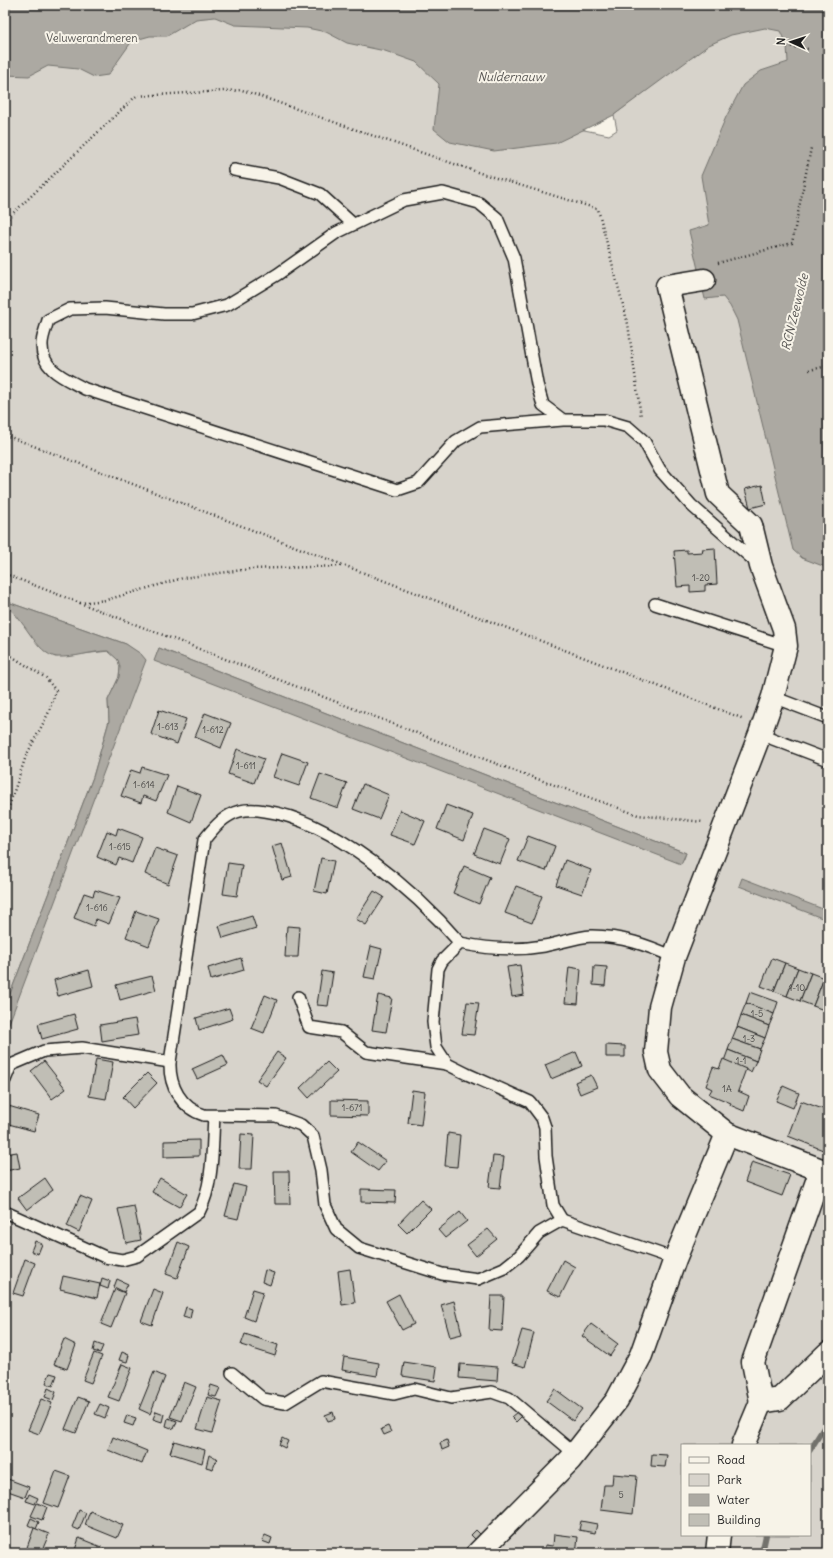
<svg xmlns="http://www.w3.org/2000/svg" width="833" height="1558" font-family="Delius,sans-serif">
<rect width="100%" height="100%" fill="#f7f3e8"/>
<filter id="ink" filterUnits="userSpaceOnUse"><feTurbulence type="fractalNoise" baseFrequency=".025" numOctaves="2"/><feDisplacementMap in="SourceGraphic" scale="8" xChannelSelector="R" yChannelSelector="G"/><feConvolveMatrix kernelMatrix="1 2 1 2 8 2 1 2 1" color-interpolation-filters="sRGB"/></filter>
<g filter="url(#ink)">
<g fill="#d7d3cb" stroke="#7a7874" fill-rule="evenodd">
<path d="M5,5H477L480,109L609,135L617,130L614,115L662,78L710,33L828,8V1553H5V1026L145,659L126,644L5,601ZM159,648L686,853L684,859L155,660ZM682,1445H810V1535H682Z"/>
<path d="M5,606C23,615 32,644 55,657L109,651L118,660L120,667L119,677L108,700L109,721L93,777L5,1007Z"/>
</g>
<g fill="#aca9a2" stroke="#72716c">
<polygon points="5,5 828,5 828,568 802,558 793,550 737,320 730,306 723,297 705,299 689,231 709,225 701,176 726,117 743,85 761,71 788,62 787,46 780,31 765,28 731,35 709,45 614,115 556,143 494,151 450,142 434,129 439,84 416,62 385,51 347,43 326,32 307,28 235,25 215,17 196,19 167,36 150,36 132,41 108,75 94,77 78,69 48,66 29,76 5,75"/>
<path d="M5,601L126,644L141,654L146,660L5,1034V1007L93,777L109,721L108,700L119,677L120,667L118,660L108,651C91,651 74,658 57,657C36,655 23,615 5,606Z"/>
<polygon points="159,648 686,853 681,864 154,661"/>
<polygon points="742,878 828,911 828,923 827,920 739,886"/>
</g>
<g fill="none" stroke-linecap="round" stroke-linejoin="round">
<g stroke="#72716c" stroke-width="6">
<polyline points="810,1450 828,1421"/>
<polyline points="762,1553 766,1535"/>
</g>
</g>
<g fill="#c0beb5" stroke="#1c1c1c">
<polygon points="762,485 766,504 750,508 745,489"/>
<polygon points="715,548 717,584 705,585 705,591 690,592 690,586 677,587 674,551 687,550 687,553 703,552 702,549"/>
<polygon points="159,710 186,719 177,744 151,734"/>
<polygon points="205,713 231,723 221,748 195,737"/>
<polygon points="237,749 264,759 254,783 228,774"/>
<polygon points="282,753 308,762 299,786 273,777"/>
<polygon points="142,767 167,775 156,801 143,796 141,803 121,796 131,770 140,773"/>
<polygon points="320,774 347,783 338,808 311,798"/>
<polygon points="363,784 389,795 379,819 353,809"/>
<polygon points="177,786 201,795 191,822 168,812"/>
<polygon points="446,805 473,815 464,840 437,829"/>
<polygon points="400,810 425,821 415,844 390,835"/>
<polygon points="118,828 142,837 132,863 119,858 116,865 97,857 107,831 116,835"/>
<polygon points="484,829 510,839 500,864 474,854"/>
<polygon points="528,836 555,846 546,871 518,861"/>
<polygon points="282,843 292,877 282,880 272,846"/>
<polygon points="155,848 178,856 168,884 145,874"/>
<polygon points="321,858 334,861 327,894 314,891"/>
<polygon points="565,860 591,870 582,894 556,885"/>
<polygon points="228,863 242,865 237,896 223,894"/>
<polygon points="464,866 490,877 479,904 453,893"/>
<polygon points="516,886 542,896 532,923 505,913"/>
<polygon points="95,890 120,898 109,924 96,919 94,926 74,918 84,893 93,896"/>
<polygon points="374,891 384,897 366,925 356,919"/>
<polygon points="136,911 159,919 149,946 126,937"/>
<polygon points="252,916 256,928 223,938 219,926"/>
<polygon points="287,926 300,927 298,957 285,957"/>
<polygon points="371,946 382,949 375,979 364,977"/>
<polygon points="241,958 244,970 211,980 208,968"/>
<polygon points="772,958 785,963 774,991 761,986"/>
<polygon points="785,963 798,968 787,996 774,991"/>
<polygon points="520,965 524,995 512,997 507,967"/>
<polygon points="594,966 607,967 605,986 593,985"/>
<polygon points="569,967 581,969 578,1004 565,1003"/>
<polygon points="798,968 811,973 800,1001 787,996"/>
<polygon points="89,970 93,986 58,996 54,980"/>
<polygon points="322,971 333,973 328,1006 317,1005"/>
<polygon points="811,973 824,978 813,1006 800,1001"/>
<polygon points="152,976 156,990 120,1000 116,985"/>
<polygon points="824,978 828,979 827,1011 813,1006"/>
<polygon points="750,992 778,1002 774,1014 746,1003"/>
<polygon points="265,995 277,1000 264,1033 251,1028"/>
<polygon points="378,995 392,998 386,1032 372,1030"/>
<polygon points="467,1002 479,1003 474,1035 462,1034"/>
<polygon points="746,1003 774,1014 769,1026 741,1015"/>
<polygon points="229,1008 233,1019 199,1030 196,1018"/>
<polygon points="74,1014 78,1029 42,1039 38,1024"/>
<polygon points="741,1015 769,1026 765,1038 737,1027"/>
<polygon points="135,1019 138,1035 102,1041 100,1025"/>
<polygon points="737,1027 765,1038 760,1049 732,1039"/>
<polygon points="732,1039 760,1049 756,1061 728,1050"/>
<polygon points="606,1045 625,1046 625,1057 606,1057"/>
<polygon points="728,1050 756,1061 751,1072 724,1061"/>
<polygon points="277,1052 286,1058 266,1086 257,1080"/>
<polygon points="576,1052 582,1066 551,1079 545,1065"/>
<polygon points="223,1055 228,1065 197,1079 192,1069"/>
<polygon points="96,1059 113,1062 106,1099 89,1096"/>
<polygon points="723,1059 746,1069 738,1091 749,1096 744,1111 730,1105 731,1103 709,1094 712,1089 706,1086 713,1067 719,1069"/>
<polygon points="44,1061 66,1089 52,1099 31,1071"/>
<polygon points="327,1062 337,1072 309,1098 300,1088"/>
<polygon points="147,1073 157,1083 133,1108 123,1097"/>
<polygon points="591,1075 597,1087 580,1094 575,1082"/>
<polygon points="783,1086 799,1093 793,1108 776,1101"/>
<polygon points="412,1090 425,1092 421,1125 408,1123"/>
<polygon points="331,1100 368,1101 368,1116 331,1115"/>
<polygon points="801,1101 828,1111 828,1152 788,1136"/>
<polygon points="5,1105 39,1115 34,1131 5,1123"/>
<polygon points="448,1133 460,1135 457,1167 445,1166"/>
<polygon points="241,1134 254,1135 252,1169 239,1169"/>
<polygon points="199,1140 199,1156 164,1157 164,1141"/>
<polygon points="358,1142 386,1161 378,1171 351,1152"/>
<polygon points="17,1152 20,1168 5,1171 5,1154"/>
<polygon points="493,1156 504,1157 500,1188 489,1187"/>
<polygon points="752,1162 790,1175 782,1196 745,1182"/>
<polygon points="274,1171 289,1171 290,1204 275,1204"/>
<polygon points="45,1178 53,1190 27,1210 18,1198"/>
<polygon points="160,1178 187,1194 179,1207 152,1192"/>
<polygon points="234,1184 246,1187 238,1219 225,1216"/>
<polygon points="361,1189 396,1190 395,1203 361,1202"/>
<polygon points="80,1196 92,1201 79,1232 67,1226"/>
<polygon points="421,1200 431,1209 407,1233 398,1224"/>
<polygon points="134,1206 141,1240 126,1243 118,1209"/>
<polygon points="460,1212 467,1221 445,1238 438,1230"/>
<polygon points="488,1229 497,1239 476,1256 467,1245"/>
<polygon points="35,1241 42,1244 38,1254 31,1251"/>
<polygon points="178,1242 189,1247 177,1278 166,1274"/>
<polygon points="25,1259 35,1263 23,1296 13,1293"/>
<polygon points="563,1260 575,1267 560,1297 547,1291"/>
<polygon points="350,1269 355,1303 342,1305 338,1271"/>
<polygon points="265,1270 274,1273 270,1285 262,1282"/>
<polygon points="63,1276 100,1284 97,1298 60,1289"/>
<polygon points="102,1278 110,1281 108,1289 100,1286"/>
<polygon points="117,1279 128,1284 124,1292 114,1287"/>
<polygon points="115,1289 125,1293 111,1328 101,1324"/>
<polygon points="153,1289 163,1293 152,1325 141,1321"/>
<polygon points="253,1289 263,1292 254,1321 244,1317"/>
<polygon points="399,1294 414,1324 402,1330 386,1301"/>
<polygon points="491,1296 504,1296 502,1331 489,1330"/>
<polygon points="454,1301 462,1334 450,1337 441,1305"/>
<polygon points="186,1307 192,1309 190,1319 183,1317"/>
<polygon points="591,1324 618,1344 610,1356 582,1336"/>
<polygon points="522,1330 534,1333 525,1367 512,1363"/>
<polygon points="245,1334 278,1345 275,1356 241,1345"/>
<polygon points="64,1339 76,1345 67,1369 54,1364"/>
<polygon points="95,1343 103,1346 100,1353 93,1351"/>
<polygon points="122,1352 129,1355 127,1362 119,1360"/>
<polygon points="94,1353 102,1356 91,1383 83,1380"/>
<polygon points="344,1357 379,1363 377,1376 342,1370"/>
<polygon points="404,1362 437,1367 435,1381 402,1376"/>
<polygon points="122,1364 132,1368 119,1401 108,1397"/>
<polygon points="460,1364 498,1367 497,1381 459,1378"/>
<polygon points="154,1372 165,1377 150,1414 139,1409"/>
<polygon points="50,1373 57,1375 53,1386 46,1383"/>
<polygon points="184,1382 196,1387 182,1421 170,1417"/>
<polygon points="211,1385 220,1388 216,1397 208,1395"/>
<polygon points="48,1388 56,1392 53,1400 45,1397"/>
<polygon points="555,1389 582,1409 573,1421 546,1401"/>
<polygon points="78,1397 89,1401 76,1433 65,1429"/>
<polygon points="207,1397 222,1401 212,1433 197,1429"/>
<polygon points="41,1399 52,1403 39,1434 28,1430"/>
<polygon points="100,1404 109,1408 105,1418 95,1414"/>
<polygon points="156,1411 164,1414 162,1422 153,1419"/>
<polygon points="333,1412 335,1419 328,1421 325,1415"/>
<polygon points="517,1412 521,1417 516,1422 511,1417"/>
<polygon points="127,1415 136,1418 133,1426 124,1423"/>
<polygon points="168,1418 177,1421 174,1429 166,1426"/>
<polygon points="388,1426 391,1432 384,1435 381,1429"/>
<polygon points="113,1437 147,1451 142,1464 108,1450"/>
<polygon points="282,1438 288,1441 285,1448 279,1445"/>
<polygon points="447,1440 449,1447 442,1450 440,1443"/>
<polygon points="174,1441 205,1450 202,1463 170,1453"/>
<polygon points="652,1454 667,1455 665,1467 651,1466"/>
<polygon points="209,1455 217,1458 213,1469 206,1467"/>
<polygon points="56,1471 70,1476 58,1508 44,1503"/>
<polygon points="613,1474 637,1476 633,1514 601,1510 604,1485 612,1485"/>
<polygon points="5,1478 29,1487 25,1497 5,1490"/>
<polygon points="29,1494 38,1498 35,1504 26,1501"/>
<polygon points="37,1503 47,1507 42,1520 31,1516"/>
<polygon points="79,1510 86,1513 79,1530 72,1527"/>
<polygon points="90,1511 123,1525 117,1538 85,1525"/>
<polygon points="31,1518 39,1522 36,1529 28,1525"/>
<polygon points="581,1521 597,1524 595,1533 579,1530"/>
<polygon points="34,1528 49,1534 41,1553 25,1553"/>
<polygon points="476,1530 481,1535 476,1540 471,1535"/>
<polygon points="554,1534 578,1537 576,1553 544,1553 545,1545 553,1546"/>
<polygon points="265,1535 272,1538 270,1544 262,1541"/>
<polygon points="79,1538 106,1549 105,1553 83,1553 75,1550"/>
</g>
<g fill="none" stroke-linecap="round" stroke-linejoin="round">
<defs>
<g id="service">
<polyline points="234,170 279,178 320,194 353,224"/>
<path d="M563,420L543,405L537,384L514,258L497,218L479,203L443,193L404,200L336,233L278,274L227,305L192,314H164L105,308L70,309L48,320C46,328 42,337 42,344C41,370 65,378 85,389L397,490L418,483L456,441L480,427L563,420H604L628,427L644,441L660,470L691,505L757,563"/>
<polyline points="655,604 786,646"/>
<polyline points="773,697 828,718"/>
<polyline points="760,734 828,760"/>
<path d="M460,943C416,892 333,820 265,811C253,809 240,809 230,815C220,820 211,831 204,840L170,1062C169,1086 181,1108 204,1115L276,1116L301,1125L313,1136L321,1170L325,1205L336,1229L359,1248L442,1274L478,1279L504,1268L519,1256L539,1233L562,1220L675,1259"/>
<polyline points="298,997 309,1027 341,1032 366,1052 447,1064"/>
<polyline points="5,1080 11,1065 44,1051 82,1048 170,1062"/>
<path d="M5,1212L105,1257L122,1260L137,1256L199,1212C214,1183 212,1147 214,1116"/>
<path d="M562,1220L553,1205L546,1156L545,1127L542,1118L530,1102L467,1074L447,1064L436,1047L433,1022L438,969L442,961L460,943C488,949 516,951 544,946C561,943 575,937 592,936C622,936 647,945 674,957"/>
<polyline points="232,1373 263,1399 285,1403 321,1381 394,1394 414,1389 451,1398 492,1392 509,1398 575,1454"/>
</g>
<g id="minor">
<polyline points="704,280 667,286 718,494 751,525 761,566 784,629 786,646 773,697 760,734 674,957 660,1007 656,1052 660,1070 680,1096 727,1134 821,1170 753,1362 761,1402"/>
<polyline points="761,1402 780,1399 828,1353"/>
<polyline points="743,1445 761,1402"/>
<polyline points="478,1553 570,1460 617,1400 641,1355 675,1259 727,1134"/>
<polyline points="717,1553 719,1535"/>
</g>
</defs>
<use href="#service" stroke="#1c1c1c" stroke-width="14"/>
<use href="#minor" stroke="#1c1c1c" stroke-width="25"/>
<g stroke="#1c1c1c" stroke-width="2.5" stroke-dasharray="1 3" stroke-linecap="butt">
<polyline points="787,46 808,49"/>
<polyline points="5,221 136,96 242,90 483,174 598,209 628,324 641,417"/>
<polyline points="718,263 792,243 811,148"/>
<polyline points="809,370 828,366"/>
<polyline points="5,435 744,719"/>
<polyline points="5,574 518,772 638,815 703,822"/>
<polyline points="80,603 106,600 183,578 250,569 341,566"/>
<polyline points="5,652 46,678 56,691 48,714 26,756 5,818"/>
</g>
<use href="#service" stroke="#f7f3e8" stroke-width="11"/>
<use href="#minor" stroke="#f7f3e8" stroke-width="22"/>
</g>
</g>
<g text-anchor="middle" stroke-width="4" stroke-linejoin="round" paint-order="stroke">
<g font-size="9" fill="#454442">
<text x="701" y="581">1-20</text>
<text x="168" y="730">1-613</text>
<text x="213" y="733">1-612</text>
<text x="246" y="769">1-611</text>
<text x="144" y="788">1-614</text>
<text x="120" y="850">1-615</text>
<text x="97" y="911">1-616</text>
<text x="797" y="991">1-10</text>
<text x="757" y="1017">1-5</text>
<text x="749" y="1042">1-3</text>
<text x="741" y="1064">1-1</text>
<text x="727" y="1092">1A</text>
<text x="352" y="1111">1-671</text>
<text x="621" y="1498">5</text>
</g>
<g font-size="11" fill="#545351" stroke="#f7f3e8">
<text x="92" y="42">Veluwerandmeren</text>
</g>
<g font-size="12" font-style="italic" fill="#565452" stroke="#f7f3e8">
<text x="511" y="81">Nuldernauw</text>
<text transform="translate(795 312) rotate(-76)" y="4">RCN Zeewolde</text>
</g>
</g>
<rect width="833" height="1558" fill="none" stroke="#f7f3e8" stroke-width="20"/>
<rect x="10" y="10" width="813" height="1538" fill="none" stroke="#1c1c1c" stroke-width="1.5" filter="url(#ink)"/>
<rect x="681" y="1444" width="130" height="92" fill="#f7f3e8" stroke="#9f9d96"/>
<rect x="689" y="1457" width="20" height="6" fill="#f7f3e8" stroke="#9f9d96"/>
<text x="717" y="1464" font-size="12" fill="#1c1c1c">Road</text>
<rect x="689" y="1474" width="20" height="12" fill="#d7d3cb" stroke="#9f9d96"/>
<text x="717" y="1484" font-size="12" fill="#1c1c1c">Park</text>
<rect x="689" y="1494" width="20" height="12" fill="#aca9a2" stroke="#9f9d96"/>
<text x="717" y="1504" font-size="12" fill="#1c1c1c">Water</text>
<rect x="689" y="1514" width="20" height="12" fill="#c0beb5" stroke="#9f9d96"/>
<text x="717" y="1524" font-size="12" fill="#1c1c1c">Building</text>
<g transform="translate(791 42) rotate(273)" stroke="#f7f3e8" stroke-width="3" paint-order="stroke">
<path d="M0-3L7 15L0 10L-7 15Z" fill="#1c1c1c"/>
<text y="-6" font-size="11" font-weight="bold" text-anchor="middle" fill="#1c1c1c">N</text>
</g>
</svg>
